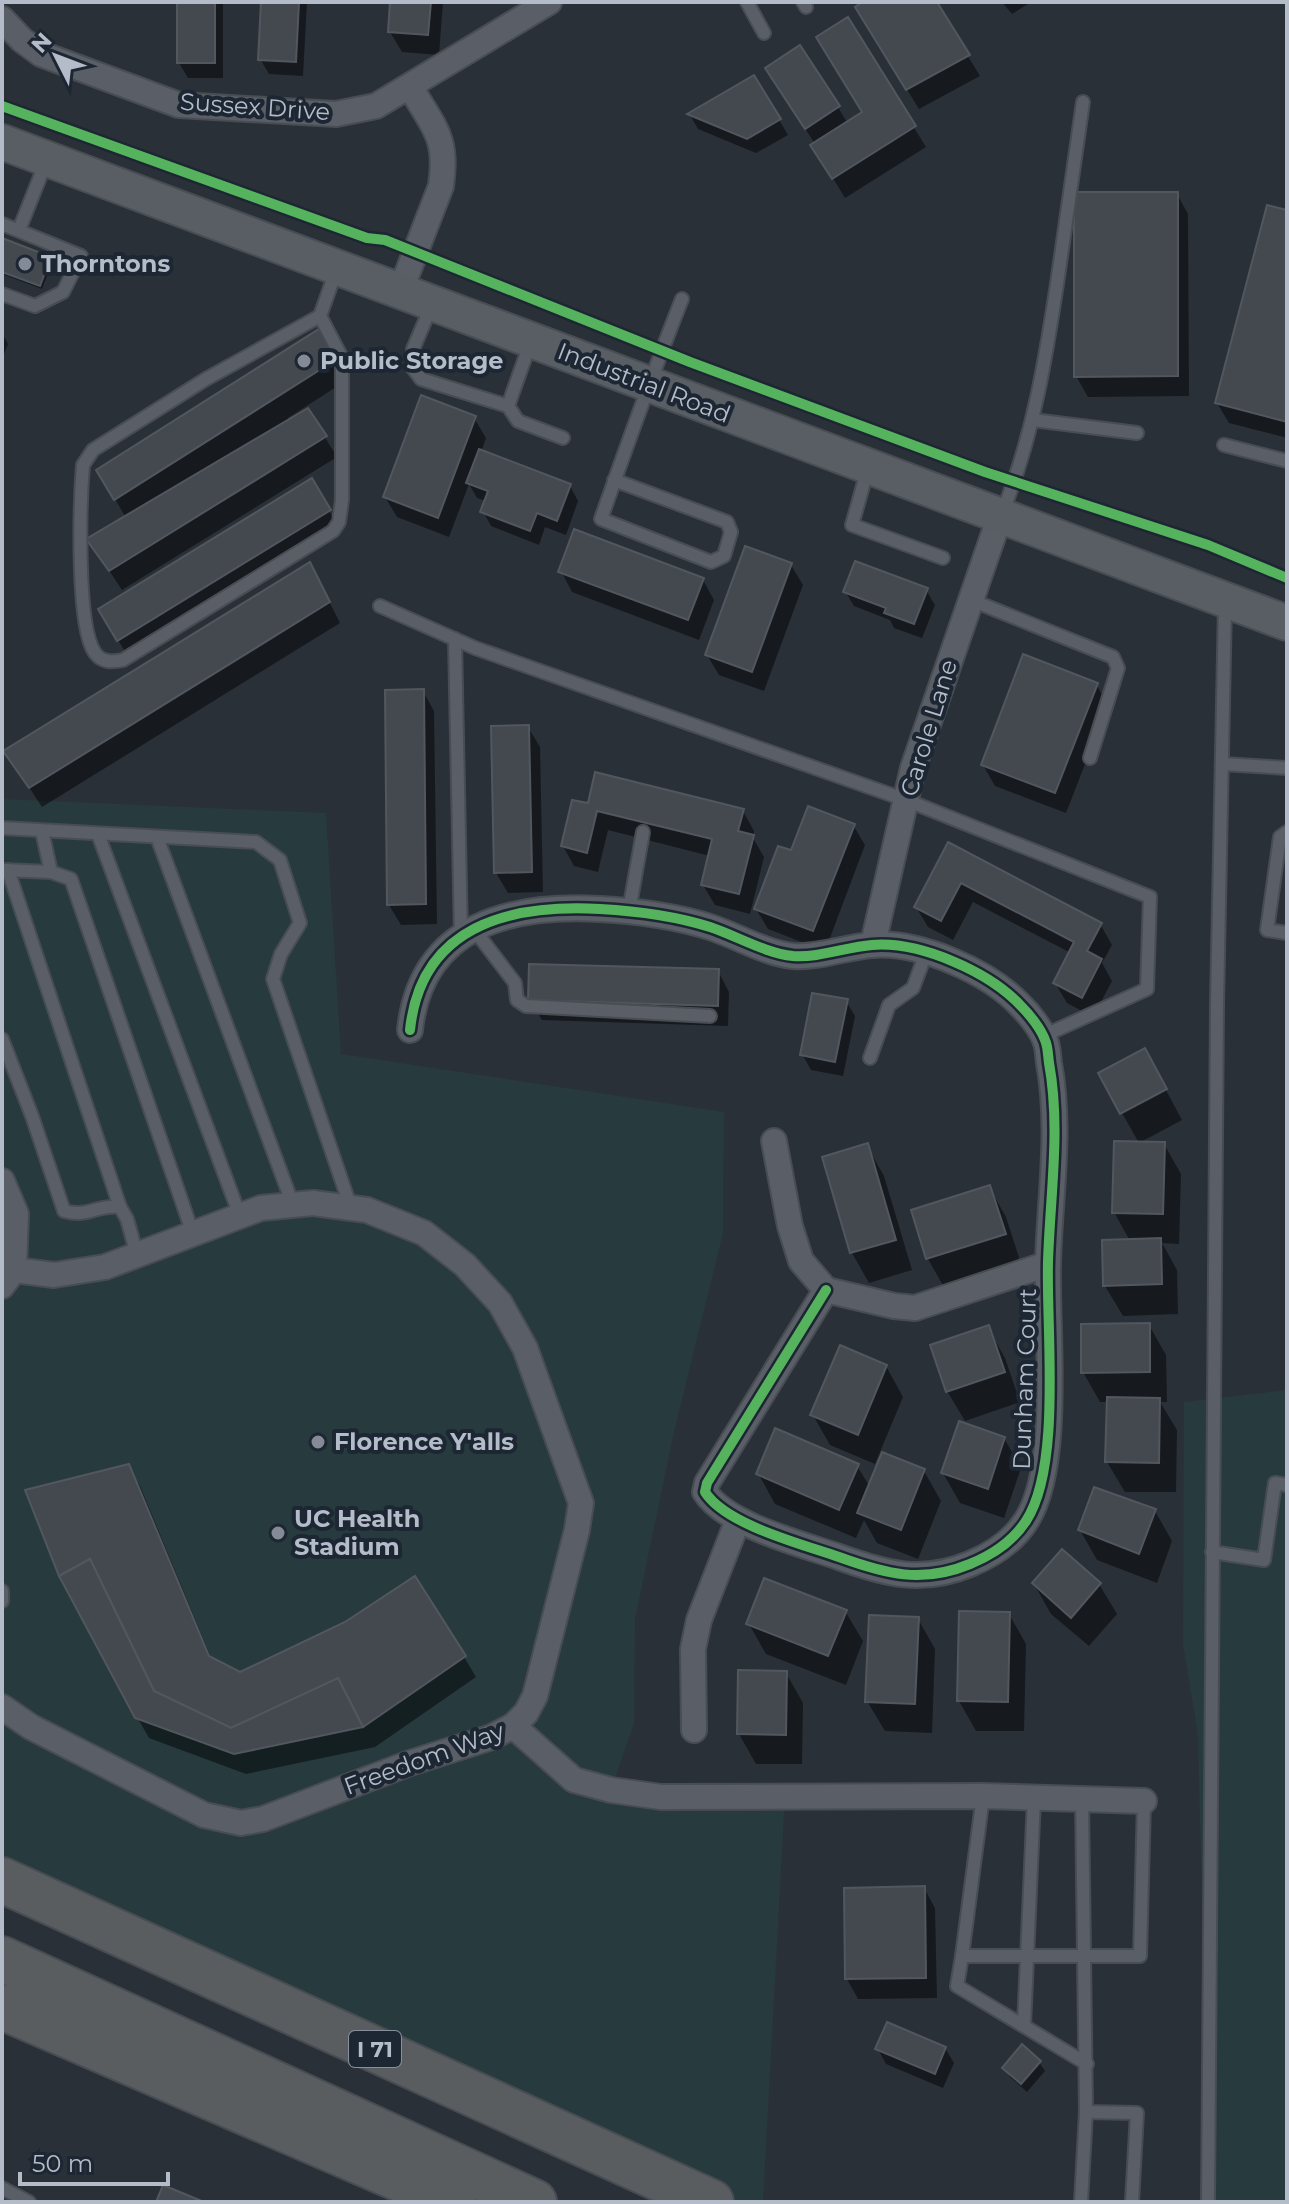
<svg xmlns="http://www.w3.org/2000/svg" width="1289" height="2204" font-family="Montserrat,sans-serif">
<rect width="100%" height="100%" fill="#2a3038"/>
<g fill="#273a3e">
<polygon points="2,799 326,813 341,1054 724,1112 723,1233 674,1432 635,1619 634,1723 611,1790 785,1796 763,2202 711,2202 2,1870"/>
<polygon points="1287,1390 1287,2202 1209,2202 1198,1735 1183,1644 1184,1402"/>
</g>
<g fill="#0007">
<polygon points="179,2 223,2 223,78 188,78 179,63"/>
<polygon points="263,2 307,2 303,76 269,74 260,59"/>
<polygon points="392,2 443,2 439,55 402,52 390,32"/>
<polygon points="866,2 935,2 980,76 919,109 869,27"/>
<polygon points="1002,2 1031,2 1012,14"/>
<polygon points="847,20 926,147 845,198 825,165 815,144 776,83 838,107 848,124 864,113"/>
<polygon points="754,77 788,135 756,153 698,129 690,115"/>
<polygon points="1177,194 1188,214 1189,396 1088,397 1076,376"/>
<polygon points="1287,212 1287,438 1229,423 1217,403"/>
<polygon points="2,240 50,258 52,263 42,289 2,274"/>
<polygon points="321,330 347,380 288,418 290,421 308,410 337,457 122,590 89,540 126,518 99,471"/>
<polygon points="2,333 8,344 2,359"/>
<polygon points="474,418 486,438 481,452 570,486 578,501 566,535 545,527 539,545 491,526 483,511 486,501 477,498 469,484 449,537 397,517 385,497"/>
<polygon points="311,481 341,531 130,660 100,610"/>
<polygon points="791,565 803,585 764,691 719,675 707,655"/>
<polygon points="561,571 703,580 714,600 699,640 572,592"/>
<polygon points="321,585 340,623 42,807 6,752"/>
<polygon points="926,590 935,605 922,638 894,628 890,620 854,606 845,591"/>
<polygon points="1096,684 1108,705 1066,813 995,786 983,765"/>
<polygon points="423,691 434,711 437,924 401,925 389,905"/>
<polygon points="528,727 540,747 543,892 508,893 496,873"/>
<polygon points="589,806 743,811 754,831 753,838 764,857 750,914 715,905 703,885 710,856 608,830 598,872 574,866 563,846"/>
<polygon points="853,825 865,845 825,951 768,929 756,909 792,853"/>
<polygon points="949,845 1100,924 1112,945 1102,963 1112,981 1093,1017 1067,1003 1055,983 1071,953 973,902 953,940 928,927 916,907"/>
<polygon points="718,971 729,992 728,1026 542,1020 530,1000"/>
<polygon points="846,1001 855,1016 843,1076 811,1070 802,1054"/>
<polygon points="1161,1081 1182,1120 1139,1143 1122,1113"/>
<polygon points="1164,1144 1181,1174 1179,1244 1162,1243 1177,1270 1178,1314 1123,1316 1105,1286 1130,1241 1114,1212"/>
<polygon points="867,1146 884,1176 912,1270 869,1283 852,1253 824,1158"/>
<polygon points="989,1187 1006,1217 1021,1264 945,1289 928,1259 913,1212"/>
<polygon points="1149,1325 1166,1355 1167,1402 1160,1402 1177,1430 1176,1492 1125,1492 1107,1462 1109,1402 1100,1402 1083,1372"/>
<polygon points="988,1328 1005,1358 1020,1402 965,1421 947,1391"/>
<polygon points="886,1366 903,1397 875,1464 830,1445 813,1415"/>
<polygon points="1004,1438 1021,1468 1004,1518 960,1503 943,1473"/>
<polygon points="128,1466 140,1486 212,1660 240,1674 464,1657 476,1677 375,1747 246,1774 149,1738 137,1717"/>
<polygon points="857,1466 870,1487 924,1471 941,1501 918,1559 877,1543 864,1520 856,1538 775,1504 758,1473"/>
<polygon points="1155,1511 1172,1541 1157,1583 1097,1560 1080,1530"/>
<polygon points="1034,1584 1099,1584 1117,1614 1089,1646 1051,1614"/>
<polygon points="845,1611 863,1641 846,1685 766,1654 749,1624"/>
<polygon points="1009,1614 1026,1644 1024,1731 976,1731 959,1701"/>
<polygon points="918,1619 935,1649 932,1733 885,1731 867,1701"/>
<polygon points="786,1673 803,1703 802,1764 756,1764 739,1734"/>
<polygon points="924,1888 935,1908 937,1998 858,1999 847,1979"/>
<polygon points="945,2048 954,2063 943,2088 886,2064 878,2049"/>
<polygon points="1039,2062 1045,2071 1027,2092 1010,2077 1004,2068"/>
</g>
<g fill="#444950" stroke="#52575f" stroke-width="2">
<rect x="177" y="2" width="38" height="61"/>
<polygon points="261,2 299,2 296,62 258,60"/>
<polygon points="390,2 431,2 428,35 388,32"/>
<polygon points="862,2 937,2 970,55 906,90 855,7"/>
<polygon points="848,17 916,126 832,179 810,145 862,112 816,37"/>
<polygon points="800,45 840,106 805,129 765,68"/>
<polygon points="754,75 781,119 747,139 687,114"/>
<polygon points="1074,192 1178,192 1178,376 1074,377"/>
<polygon points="1267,205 1287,210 1287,422 1215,403"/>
<polygon points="2,238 51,257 40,286 2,272"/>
<polygon points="322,327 337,359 114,500 96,470"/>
<polygon points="421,395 476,416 438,518 383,497"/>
<polygon points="308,408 327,436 109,571 86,539"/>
<polygon points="479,449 571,484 557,521 537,513 530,531 480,512 488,491 466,483"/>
<polygon points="312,478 331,510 117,641 98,609"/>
<polygon points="574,529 704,578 688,620 558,572"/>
<polygon points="745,546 792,563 752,672 705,655"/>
<polygon points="855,561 928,588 914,624 884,613 886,608 843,592"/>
<polygon points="310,562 330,602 29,788 3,751"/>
<polygon points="1023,654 1098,683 1055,793 981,765"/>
<polygon points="424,689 426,904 387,905 385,690"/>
<polygon points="529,725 532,872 494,873 491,726"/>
<polygon points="595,772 744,809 738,831 754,835 739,894 701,885 712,839 597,811 587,853 561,846 572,800 588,803"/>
<polygon points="808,806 855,824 813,931 754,909 778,846 791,850"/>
<polygon points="948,842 1102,923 1087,951 1102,959 1082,998 1053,983 1074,942 961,883 941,921 914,907"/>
<polygon points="529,964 719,969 718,1006 528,1000"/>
<polygon points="812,993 848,999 835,1062 800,1055"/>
<polygon points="1145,1048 1167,1089 1120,1114 1098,1073"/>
<polygon points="1114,1141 1165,1142 1163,1214 1112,1213"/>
<polygon points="868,1143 896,1240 850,1253 822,1157"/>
<polygon points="990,1185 1006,1234 926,1259 911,1210"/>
<polygon points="1161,1238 1162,1284 1103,1286 1102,1240"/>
<polygon points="1150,1323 1150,1372 1081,1373 1081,1324"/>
<polygon points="989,1325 1005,1372 946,1392 930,1345"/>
<polygon points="840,1345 887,1365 858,1435 810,1415"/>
<polygon points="1107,1397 1160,1398 1159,1463 1105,1462"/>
<polygon points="959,1421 1005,1437 988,1489 941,1473"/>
<polygon points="775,1428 859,1464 839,1510 756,1474"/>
<polygon points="882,1452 925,1469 901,1530 857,1513"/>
<polygon points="129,1464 209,1656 240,1672 345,1622 415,1576 466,1656 363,1727 338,1678 231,1728 154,1691 90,1559 59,1576 25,1490"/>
<polygon points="1094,1487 1156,1509 1139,1554 1078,1530"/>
<polygon points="1062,1549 1101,1583 1071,1618 1032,1583"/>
<polygon points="90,1559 154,1691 231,1728 338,1678 363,1727 234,1754 135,1718 59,1576"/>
<polygon points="764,1578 847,1610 828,1656 746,1624"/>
<polygon points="959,1611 1010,1612 1008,1702 957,1701"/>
<polygon points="869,1615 919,1617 915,1704 865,1702"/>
<polygon points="738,1670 787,1671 786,1735 737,1734"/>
<polygon points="925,1886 926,1978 845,1979 844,1888"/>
<polygon points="887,2022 946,2047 935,2074 875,2049"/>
<polygon points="1022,2044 1041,2061 1021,2084 1002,2068"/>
<polygon points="163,2185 204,2202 156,2202"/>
</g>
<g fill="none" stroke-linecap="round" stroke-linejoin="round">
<defs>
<g id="service">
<polyline points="747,2 764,33"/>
<polyline points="803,2 806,7"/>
<polyline points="2,224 81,256 63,292 35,306 2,294"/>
<polyline points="19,230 46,162"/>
<polyline points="431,307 413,349 412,367 421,379 508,406"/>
<path d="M320,316L342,358V500L339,522L333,531L123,660C113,662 102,663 95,653C76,627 80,501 83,465L93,450L206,379L320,316L336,271"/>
<polyline points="530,344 508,406 518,421 563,438"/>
<polyline points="1033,420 1137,433"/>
<polyline points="1224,445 1287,461"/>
<polyline points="868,468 852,525 943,558"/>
<path d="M614,480L727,522L731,532L724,556L711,562L601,519C627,445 653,372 682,299"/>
<path d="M1002,513C1033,438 1046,357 1058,277C1066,219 1075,161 1083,102"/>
<polyline points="971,600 1113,657 1118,668 1090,758"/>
<polyline points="380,606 475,648 906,800 1150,897 1147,989 1043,1036"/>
<polyline points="455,639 461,937"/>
<polyline points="1222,764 1287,768"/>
<polyline points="2,828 256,842 280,860 300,923 281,954 273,979 351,1208"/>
<polyline points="42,831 51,872 71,879 193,1234"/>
<polyline points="1287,832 1280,837 1267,930 1287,933"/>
<polyline points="98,834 240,1216"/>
<polyline points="157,837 293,1205"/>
<polyline points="2,870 51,872"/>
<polyline points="8,870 120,1207"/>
<polyline points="629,911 643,832"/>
<polyline points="473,928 515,983 517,1000 526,1006 710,1016"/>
<path d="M2,1039L32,1116L64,1211C90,1218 96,1204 120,1207L127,1219L137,1255"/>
<polyline points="870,1058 889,1005 913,988 926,953"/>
<polyline points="1212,1552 1264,1560 1275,1483 1287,1485"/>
<polyline points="2,1591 2,1601"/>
<polyline points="983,1796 962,1956 1140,1956 1144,1801"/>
<polyline points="1082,1799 1086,2112"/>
<polyline points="962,1956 957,1986 1087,2064"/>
<polyline points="1024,2026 1034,1798"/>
<polyline points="2,2188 29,2202"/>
<polyline points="1081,2202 1086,2112 1137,2113 1132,2202"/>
<polyline points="1208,2202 1217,1005 1225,603"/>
</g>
<g id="minor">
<polyline points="2,19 22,40 41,54 179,105 336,114 376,106 549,2"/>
<path d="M400,292L441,186C448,137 434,128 411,88"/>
<polyline points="873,944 913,768 1000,516"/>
<path d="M410,1030C421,925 510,904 600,909C637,911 675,916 710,927C737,936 765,953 793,956C819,958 846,947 872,945C920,941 990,972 1022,1007C1030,1015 1041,1029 1045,1040C1048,1046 1048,1056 1049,1063C1061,1128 1050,1196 1048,1262C1046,1329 1062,1466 1026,1521C1013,1541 992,1555 970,1564C922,1584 886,1574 839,1557C802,1544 726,1525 705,1492L707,1483L826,1290"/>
<polyline points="774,1141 790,1226 801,1261 826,1290"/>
<polyline points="2,1181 16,1214 14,1270 2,1286"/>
<polyline points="14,1270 54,1275 105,1267 261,1208 313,1203 367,1210 424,1233 465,1265 500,1303 525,1348 581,1503 577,1530 535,1696 526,1713 513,1726"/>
<polyline points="826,1290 894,1306 915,1308 1048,1264"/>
<polyline points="2,1707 31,1727 204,1815 241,1823 263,1819 410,1763 492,1737 513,1726 574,1780 611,1790 661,1797 983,1796 1144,1801"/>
<polyline points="694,1730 693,1649 699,1620 738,1520"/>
</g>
<polyline id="secondary" points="2,142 1287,623"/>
<g id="motorway">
<polyline points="2,1880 711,2202"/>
<polyline points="2,1959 534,2202"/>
<polyline points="2,2007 453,2202"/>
</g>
</defs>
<use href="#service" stroke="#484c53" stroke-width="16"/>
<use href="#minor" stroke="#484c53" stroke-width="28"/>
<use href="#secondary" stroke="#484c53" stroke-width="38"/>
<use href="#motorway" stroke="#474c53" stroke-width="48"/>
<use href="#service" stroke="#5a5e66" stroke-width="12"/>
<use href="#minor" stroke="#5a5e66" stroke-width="24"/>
<use href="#secondary" stroke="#595d64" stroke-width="34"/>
<use href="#motorway" stroke="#5a5d60" stroke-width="44"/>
<defs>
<g id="cycleway">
<polyline points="2,106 367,238 385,240 690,362 985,472 1208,545 1287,578"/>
<path d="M410,1030C421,925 510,904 600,909C637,911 675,916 710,927C737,936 765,953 793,956C819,958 846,947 872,945C920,941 990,972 1022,1007C1030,1015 1041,1029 1045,1040C1048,1046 1048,1056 1049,1063C1061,1128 1050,1196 1048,1262C1046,1329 1062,1466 1026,1521C1013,1541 992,1555 970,1564C922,1584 886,1574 839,1557C802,1544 726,1525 705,1492L707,1483L826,1290"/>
</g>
</defs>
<use href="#cycleway" stroke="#1d2633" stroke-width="15"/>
<use href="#cycleway" stroke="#56b35d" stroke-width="10"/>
</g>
<g fill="#848b96" stroke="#1d2633" stroke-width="3">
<circle cx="25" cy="264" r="8"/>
<circle cx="304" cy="361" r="8"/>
<circle cx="318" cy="1442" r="8"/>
<circle cx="278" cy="1533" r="8"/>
</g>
<g text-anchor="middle" stroke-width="8" stroke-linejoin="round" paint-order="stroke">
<rect fill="#1d2633" stroke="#878f9c" stroke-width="2" x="349" y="2031" width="52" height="36" rx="6"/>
<g font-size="22" font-weight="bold" fill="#b4bcc9">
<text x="375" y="2057">I 71</text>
</g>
<g font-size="24" fill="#b4bcc9" stroke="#1d2633">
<text transform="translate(255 107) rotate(4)" y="8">Sussex Drive</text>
<text transform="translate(644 383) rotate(21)" y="8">Industrial Road</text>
<text transform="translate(929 728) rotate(-73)" y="8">Carole Lane</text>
<text transform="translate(1025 1379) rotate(-88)" y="8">Dunham Court</text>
<text transform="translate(424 1759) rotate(-20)" y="8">Freedom Way</text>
</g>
<g font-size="24" font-weight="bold" fill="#b4bcc9" stroke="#1d2633" text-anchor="start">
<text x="41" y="272">Thorntons</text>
<text x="320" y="369">Public Storage</text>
<text x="334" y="1450">Florence Y'alls</text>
<text x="294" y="1527">UC Health<tspan x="294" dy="28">Stadium</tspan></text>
</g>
</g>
<rect width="1289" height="2204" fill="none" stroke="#b4bcc9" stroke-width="8"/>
<g transform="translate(56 56) rotate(312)" stroke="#1d2633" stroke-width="6" paint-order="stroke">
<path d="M0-6L14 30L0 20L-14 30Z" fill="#b4bcc9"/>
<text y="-12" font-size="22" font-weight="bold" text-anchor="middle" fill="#b4bcc9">N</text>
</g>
<path d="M20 2172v12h148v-12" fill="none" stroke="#b4bcc9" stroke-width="4"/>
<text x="32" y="2172" font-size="24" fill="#b4bcc9" stroke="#1d2633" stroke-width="6" paint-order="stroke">50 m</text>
</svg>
